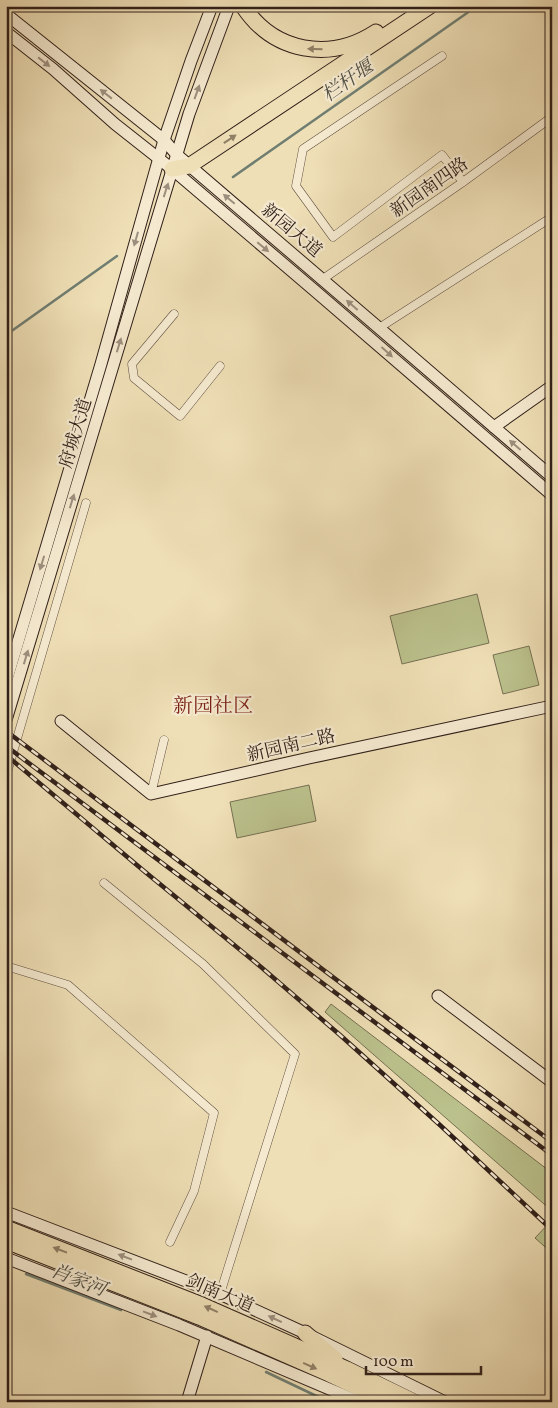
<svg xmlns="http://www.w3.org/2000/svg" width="558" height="1408" font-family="Vollkorn,'Noto Serif SC',serif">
<rect width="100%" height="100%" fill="#efdfb6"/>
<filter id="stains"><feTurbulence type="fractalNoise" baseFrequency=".004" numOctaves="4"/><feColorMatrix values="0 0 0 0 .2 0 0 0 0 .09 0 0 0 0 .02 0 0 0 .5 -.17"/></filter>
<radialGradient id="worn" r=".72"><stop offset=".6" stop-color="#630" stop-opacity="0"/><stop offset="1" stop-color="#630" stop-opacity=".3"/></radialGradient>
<g fill="#bbc18c" stroke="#767053">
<polygon points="477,594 489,643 402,664 390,616"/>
<polygon points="529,646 539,685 503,694 493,655"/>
<polygon points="309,785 316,821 237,838 230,802"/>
<polygon points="331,1004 552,1173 552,1211 325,1012"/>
<polygon points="552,1220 552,1253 535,1238"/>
</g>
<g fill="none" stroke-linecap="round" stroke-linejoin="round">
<g stroke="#707e72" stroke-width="2.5">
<polyline points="233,177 477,6"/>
<polyline points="6,335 117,256"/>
<polyline points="26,1274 121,1310"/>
<polyline points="266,1372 329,1402"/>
</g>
<defs>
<g id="street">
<polyline points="442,56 303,149 296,186 333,237 442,155 463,182"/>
<polyline points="323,279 463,182 552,117"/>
<polyline points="174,314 132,364 134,378 180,416 220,366"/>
<polyline points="379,328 552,217"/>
<polyline points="6,776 86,503"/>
<polyline points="151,794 164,740"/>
<polyline points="104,883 203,964 295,1054 220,1294"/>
<polyline points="6,966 68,985 214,1113 194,1191 170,1242"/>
</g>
<g id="secondary">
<polyline points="6,14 164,140 177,155 379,328 552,477"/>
<polyline points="6,32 53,69 115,124 172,169 314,290 552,495"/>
<polyline points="494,427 552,386"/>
<polyline points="6,682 101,364 164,140 191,61 212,6"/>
<polyline points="6,720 189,114 229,6"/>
<polyline points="61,721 151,794 309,758 552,706"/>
<polyline points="438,996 552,1082"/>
<polyline points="6,1212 220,1294 305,1333 445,1402"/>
<polyline points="6,1258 179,1325 360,1402"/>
<polyline points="187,1402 207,1336"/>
</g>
<g id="highway">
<path d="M243,6C274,53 330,62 376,32"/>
<polyline points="172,169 189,166 430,6"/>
<polyline points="6,1228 202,1305 347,1369 415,1402"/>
<polyline points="6,1241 199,1317 329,1374 388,1402"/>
<polyline points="305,1333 335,1359"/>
</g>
</defs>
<use href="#street" stroke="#605041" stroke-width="9"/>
<use href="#secondary" stroke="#31201a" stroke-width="13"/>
<use href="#highway" stroke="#31201a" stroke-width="17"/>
<use href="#street" stroke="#f5ead0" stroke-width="8"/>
<use href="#secondary" stroke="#f5ead0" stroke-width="11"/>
<use href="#highway" stroke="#efdfb6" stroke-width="15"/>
<defs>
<g id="rail">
<polyline points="6,731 552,1142"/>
<polyline points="6,746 552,1155"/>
<polyline points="6,755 144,871 261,967 340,1035 441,1126 552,1230"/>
</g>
</defs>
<use href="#rail" stroke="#31201a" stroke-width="4.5"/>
<use href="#rail" stroke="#f5ead0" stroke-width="2.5" stroke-dasharray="8" stroke-linecap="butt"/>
</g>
<defs><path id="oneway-solid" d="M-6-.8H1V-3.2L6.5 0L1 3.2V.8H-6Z" transform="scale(1.25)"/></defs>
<g fill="#908068">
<use href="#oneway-solid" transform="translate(315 49) rotate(-178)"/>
<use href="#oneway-solid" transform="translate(230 139) rotate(-34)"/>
<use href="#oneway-solid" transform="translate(60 1250) rotate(-159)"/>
<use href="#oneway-solid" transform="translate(211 1309) rotate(-156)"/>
<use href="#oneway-solid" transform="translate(310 1366) rotate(24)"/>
</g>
<g fill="#9d8f7e">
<use href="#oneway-solid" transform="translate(44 62) rotate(38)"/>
<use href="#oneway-solid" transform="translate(197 92) rotate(-70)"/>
<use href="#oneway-solid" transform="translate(106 94) rotate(-142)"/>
<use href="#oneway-solid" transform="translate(166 190) rotate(-72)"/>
<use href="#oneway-solid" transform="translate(229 199) rotate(-140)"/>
<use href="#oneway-solid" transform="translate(136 239) rotate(106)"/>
<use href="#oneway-solid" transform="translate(263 247) rotate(40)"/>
<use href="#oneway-solid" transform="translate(352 305) rotate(-139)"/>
<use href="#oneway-solid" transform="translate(119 345) rotate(-73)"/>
<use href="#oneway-solid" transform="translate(387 352) rotate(42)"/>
<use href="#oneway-solid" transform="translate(515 445) rotate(-139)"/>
<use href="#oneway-solid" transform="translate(72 501) rotate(-73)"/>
<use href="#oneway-solid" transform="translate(42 563) rotate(107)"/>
<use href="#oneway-solid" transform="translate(26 657) rotate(-73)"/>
<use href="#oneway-solid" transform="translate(125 1257) rotate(-159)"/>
<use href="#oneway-solid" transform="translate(150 1314) rotate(21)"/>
<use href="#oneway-solid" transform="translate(275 1319) rotate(-155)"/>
</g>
<g text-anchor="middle" stroke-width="4.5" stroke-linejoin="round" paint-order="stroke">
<g font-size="18" fill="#31201a" stroke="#f5ead0">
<text transform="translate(429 187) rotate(-35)" y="6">新园南四路</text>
<text transform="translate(292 230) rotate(40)" y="6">新园大道</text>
<text transform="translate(75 433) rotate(-73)" y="6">府城大道</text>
<text transform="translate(291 745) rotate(-13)" y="6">新园南二路</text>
<text transform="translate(220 1293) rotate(23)" y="6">剑南大道</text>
</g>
<g font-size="19" font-style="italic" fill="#504f46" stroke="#f5ead0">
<text transform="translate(347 80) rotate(-35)" y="7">栏杆堰</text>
<text transform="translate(79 1279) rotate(21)" y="7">肖家河</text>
</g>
<g font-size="20" fill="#7a1f14" stroke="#f5ead0">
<text x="213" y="712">新园社区</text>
</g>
</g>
<rect width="558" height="1408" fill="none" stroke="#efdfb6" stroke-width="25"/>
<rect x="8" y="8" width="543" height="1393" fill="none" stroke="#31201a" stroke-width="2.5"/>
<rect x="12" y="12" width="533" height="1383" fill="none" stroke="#31201a"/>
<path d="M366 1366v8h115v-8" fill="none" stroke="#31201a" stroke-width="2.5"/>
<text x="373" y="1366" font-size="15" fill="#31201a" stroke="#f5ead0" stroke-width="4" paint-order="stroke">100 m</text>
<rect width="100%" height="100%" filter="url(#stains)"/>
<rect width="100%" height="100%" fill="url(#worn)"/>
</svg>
